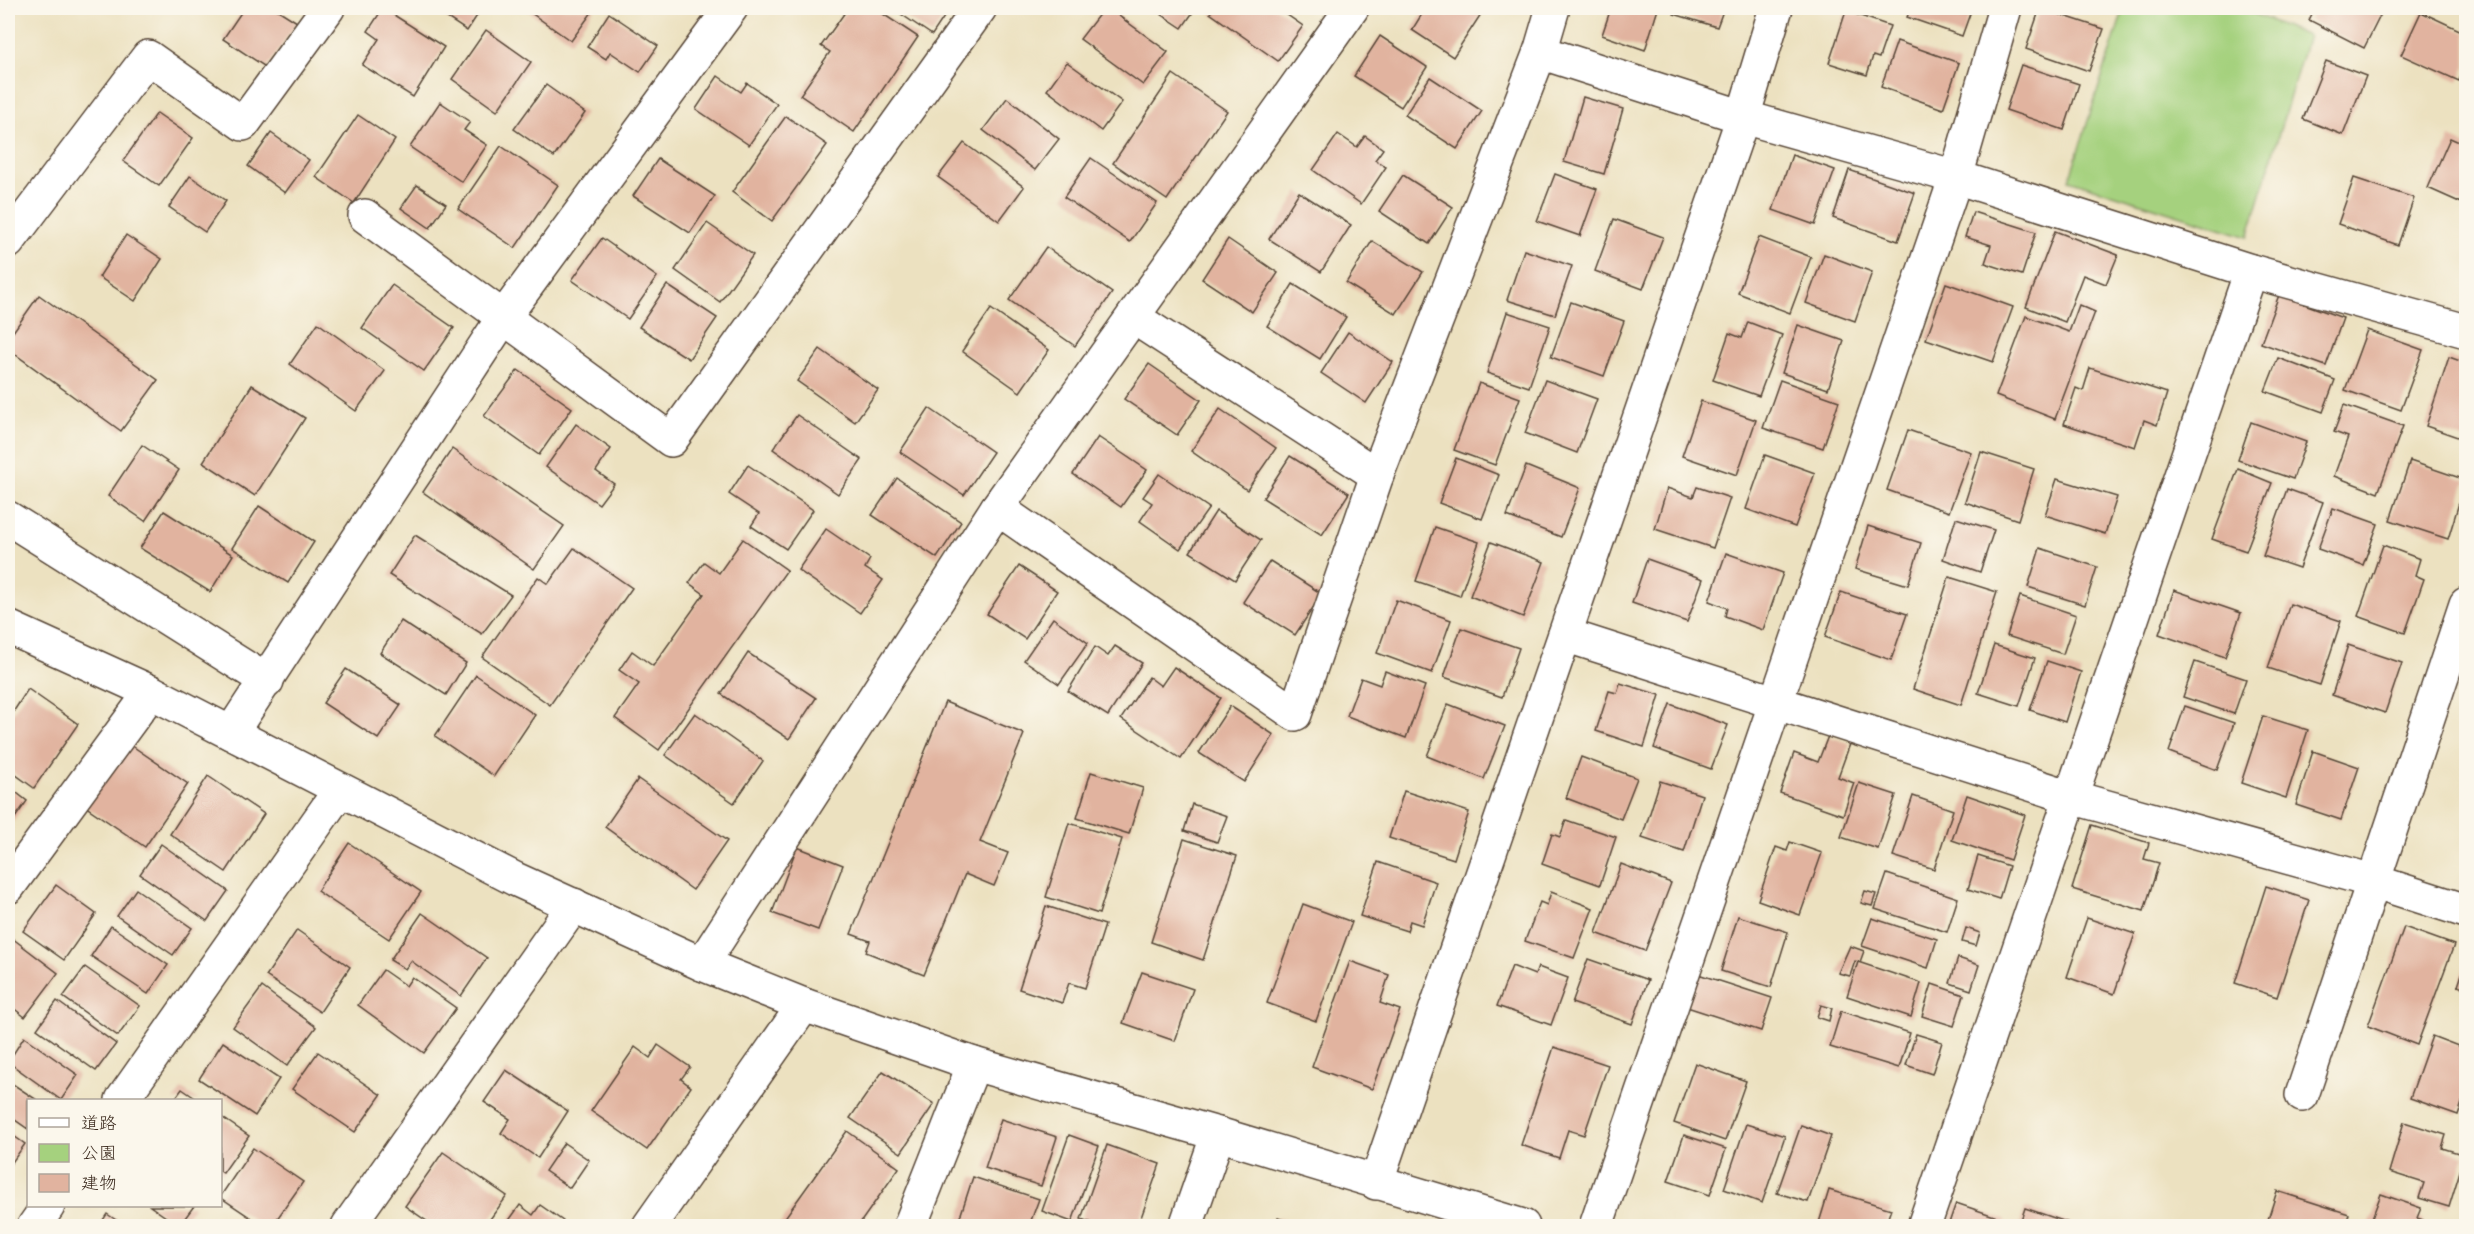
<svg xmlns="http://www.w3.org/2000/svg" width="2474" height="1234" font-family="Pangolin,'Klee One',sans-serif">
<rect width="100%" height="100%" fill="#fbf7ec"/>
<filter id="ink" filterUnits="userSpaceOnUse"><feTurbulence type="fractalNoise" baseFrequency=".0167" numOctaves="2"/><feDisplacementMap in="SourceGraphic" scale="12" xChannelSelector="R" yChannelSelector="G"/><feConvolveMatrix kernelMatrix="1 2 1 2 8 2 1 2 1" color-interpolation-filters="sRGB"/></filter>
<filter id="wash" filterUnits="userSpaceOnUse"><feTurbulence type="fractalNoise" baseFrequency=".008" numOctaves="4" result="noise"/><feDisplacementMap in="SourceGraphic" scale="24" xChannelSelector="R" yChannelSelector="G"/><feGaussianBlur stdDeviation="1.35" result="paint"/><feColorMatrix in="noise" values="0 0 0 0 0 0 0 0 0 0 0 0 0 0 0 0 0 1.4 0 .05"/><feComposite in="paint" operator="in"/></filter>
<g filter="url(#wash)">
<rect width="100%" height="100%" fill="#ece1c0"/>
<polygon fill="#a5d17e" stroke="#707e4e" stroke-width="1.5" points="2124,8 2240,8 2308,36 2248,237 2069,180"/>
<g id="blocks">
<g fill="#e1b39f">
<polygon points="244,8 275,8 297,22 267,68 223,39"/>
<polygon points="383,8 444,47 413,97 362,65 379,39 368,31"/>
<polygon points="432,8 482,8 467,31"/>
<polygon points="524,8 595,8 571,41"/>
<polygon points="848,8 874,8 918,37 854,132 800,95 830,52 821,46"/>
<polygon points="892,8 950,8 932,35"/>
<polygon points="1104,8 1108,8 1168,52 1143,85 1080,39"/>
<polygon points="1152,8 1196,8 1182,28"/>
<polygon points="1214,8 1277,8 1303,26 1278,61 1210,13"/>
<polygon points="1411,8 1471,8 1481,14 1453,57 1412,30 1422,14"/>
<polygon points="1611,8 1658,9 1645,50 1602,35"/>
<polygon points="1676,8 1724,8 1717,27 1674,14"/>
<polygon points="1911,8 1972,8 1962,36 1907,17"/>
<polygon points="2040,8 2104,29 2089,71 2026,49"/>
<polygon points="2315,8 2384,8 2364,48 2309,20"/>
<polygon points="1846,11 1890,26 1879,58 1873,56 1867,75 1829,63"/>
<polygon points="2421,12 2466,33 2466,64 2459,81 2401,55"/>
<polygon points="609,13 658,46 640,72 610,52 606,59 587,47"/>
<polygon points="486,30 531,62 497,111 452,79"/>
<polygon points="1380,36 1427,67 1401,107 1354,76"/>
<polygon points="1897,41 1959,63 1943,109 1881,87"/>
<polygon points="2326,61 2366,76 2343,135 2303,119"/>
<polygon points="1067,62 1122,102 1101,131 1047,90"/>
<polygon points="2021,65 2079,84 2064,130 2006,110"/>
<polygon points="1173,74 1227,111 1167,200 1113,163"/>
<polygon points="718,76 741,92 747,83 777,104 749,145 696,109"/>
<polygon points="1430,77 1482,111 1457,149 1405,115"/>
<polygon points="546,85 585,113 554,157 514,129"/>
<polygon points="1583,97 1623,109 1604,174 1564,162"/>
<polygon points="1007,98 1059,139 1035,170 983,130"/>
<polygon points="440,102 470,122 464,130 487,145 462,182 410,147"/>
<polygon points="157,113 193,138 159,186 123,161"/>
<polygon points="358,115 395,140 354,203 316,177"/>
<polygon points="786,116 827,145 772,221 732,192"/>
<polygon points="271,133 309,160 285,193 248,166"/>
<polygon points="1338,134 1357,147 1365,136 1383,149 1375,160 1386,167 1361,204 1313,170"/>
<polygon points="2450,138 2466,145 2466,205 2428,188"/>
<polygon points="964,143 1024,187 999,221 938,177"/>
<polygon points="501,146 558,185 515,248 458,209"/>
<polygon points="1792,155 1835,170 1815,225 1773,210"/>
<polygon points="1091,158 1157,203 1130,242 1064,197"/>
<polygon points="658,159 715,196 690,233 633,196"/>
<polygon points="1849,170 1915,193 1898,241 1833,218"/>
<polygon points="1555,174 1597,189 1580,236 1537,221"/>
<polygon points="1403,175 1453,207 1429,244 1379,211"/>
<polygon points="190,176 226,201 205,232 169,207"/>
<polygon points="2354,178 2414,198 2398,245 2338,224"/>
<polygon points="417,185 446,204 430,228 401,208"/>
<polygon points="1299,192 1351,225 1321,272 1269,239"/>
<polygon points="1973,212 2036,232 2022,275 1985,263 1991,245 1965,237"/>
<polygon points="1614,219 1663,237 1643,289 1595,271"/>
<polygon points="707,223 753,255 720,302 675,270"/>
<polygon points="2055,231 2118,255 2106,284 2083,275 2065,322 2026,307"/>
<polygon points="126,235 162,259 135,301 99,277"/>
<polygon points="1759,237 1811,257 1790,313 1738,293"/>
<polygon points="602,238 657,277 628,319 572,280"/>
<polygon points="1228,239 1278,273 1252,312 1202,279"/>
<polygon points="1372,241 1423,272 1396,314 1346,283"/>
<polygon points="1046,247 1112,293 1075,346 1009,300"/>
<polygon points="1524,250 1572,266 1555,315 1507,300"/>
<polygon points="1824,254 1872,272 1855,321 1806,303"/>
<polygon points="1946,283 2013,307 1993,362 1926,339"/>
<polygon points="1293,284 1346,317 1320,359 1267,326"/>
<polygon points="392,285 454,328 424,371 362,328"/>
<polygon points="667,285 717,318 689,359 639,327"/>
<polygon points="39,295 158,380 121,431 8,349 8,339"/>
<polygon points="2279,295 2343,318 2326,366 2261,343"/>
<polygon points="1571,302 1624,321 1604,376 1551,357"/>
<polygon points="2079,305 2095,312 2055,419 1996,396 2026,316 2069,332"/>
<polygon points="991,309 1049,350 1020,392 962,351"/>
<polygon points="1507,312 1550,326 1529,387 1487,373"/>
<polygon points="1748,322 1782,335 1759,396 1713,380 1729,333 1742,338"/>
<polygon points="318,323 385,371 356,411 290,364"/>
<polygon points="1798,325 1844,341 1828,389 1782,373"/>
<polygon points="2367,330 2423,350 2401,410 2345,390"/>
<polygon points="1348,332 1393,362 1366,403 1321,373"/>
<polygon points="820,349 878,390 855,422 797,381"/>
<polygon points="2449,357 2466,363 2466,440 2426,426"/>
<polygon points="2278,358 2335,380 2323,412 2265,391"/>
<polygon points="1149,364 1201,400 1177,435 1124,399"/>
<polygon points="2090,368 2167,393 2157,425 2144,420 2135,447 2064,424 2076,388 2083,391"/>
<polygon points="518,370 572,408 539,455 484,416"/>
<polygon points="1545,380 1597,399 1577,453 1525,433"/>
<polygon points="1780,380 1839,401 1823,448 1763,428"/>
<polygon points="1479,383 1520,398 1495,465 1454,450"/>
<polygon points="252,385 305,418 255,496 203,462"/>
<polygon points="1701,401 1756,420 1737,475 1682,456"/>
<polygon points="2344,405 2403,426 2378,493 2334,476 2348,437 2334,432"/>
<polygon points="929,408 993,452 964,495 900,452"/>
<polygon points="1220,409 1276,448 1247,490 1191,451"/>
<polygon points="797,415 862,460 838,494 773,449"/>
<polygon points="2251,422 2306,442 2293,479 2238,460"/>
<polygon points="576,424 611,449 596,471 614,484 599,504 546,467"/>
<polygon points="1908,430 1971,452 1949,512 1887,490"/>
<polygon points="1098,437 1147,470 1121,507 1073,474"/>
<polygon points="142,445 179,470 145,521 108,496"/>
<polygon points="452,449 564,526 534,569 423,492"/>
<polygon points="1981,452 2034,469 2018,520 1965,502"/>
<polygon points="1765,455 1815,473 1795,527 1746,509"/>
<polygon points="1290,456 1349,493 1322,535 1263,498"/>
<polygon points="1456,458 1499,475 1482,519 1439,503"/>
<polygon points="2410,461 2466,480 2448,539 2390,520"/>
<polygon points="748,465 813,510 786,549 751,526 759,514 729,494"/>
<polygon points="1526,466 1580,488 1561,537 1507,516"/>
<polygon points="2238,469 2272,483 2246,551 2212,539"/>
<polygon points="1159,474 1209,508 1180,549 1140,521 1152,503 1143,497"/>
<polygon points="897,478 961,522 937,558 872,515"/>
<polygon points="2057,479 2117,497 2105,534 2045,515"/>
<polygon points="1697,487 1730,498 1713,548 1655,529 1667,488 1693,497"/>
<polygon points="2287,489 2323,502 2299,568 2263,556"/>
<polygon points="259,506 314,542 288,583 232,548"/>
<polygon points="2333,508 2378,524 2363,565 2318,549"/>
<polygon points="164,511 233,555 210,592 140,548"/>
<polygon points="1216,511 1261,540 1235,580 1190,552"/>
<polygon points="1956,518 1994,530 1980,572 1943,559"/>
<polygon points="1868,526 1921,543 1908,585 1855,569"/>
<polygon points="1435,527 1479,542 1460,596 1416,581"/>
<polygon points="826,529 870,559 865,568 883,580 860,613 798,570"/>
<polygon points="415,535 511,595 482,634 389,575"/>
<polygon points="743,539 787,570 659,750 615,718 639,684 619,670 632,651 653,666 704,594 689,583 704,562 719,573"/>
<polygon points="1491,542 1544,562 1523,617 1470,596"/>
<polygon points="2383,545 2420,559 2415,575 2424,579 2405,633 2358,616"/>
<polygon points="574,548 632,588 550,705 482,657 538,577 548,584"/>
<polygon points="2040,548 2097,567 2085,605 2028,587"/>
<polygon points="1726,553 1783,573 1763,630 1725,616 1727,608 1709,601"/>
<polygon points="1647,559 1703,579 1687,622 1632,603"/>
<polygon points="1270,561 1322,594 1295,635 1243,602"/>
<polygon points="1019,566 1057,591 1025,639 987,614"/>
<polygon points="1949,577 1997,592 1961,705 1913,689"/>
<polygon points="2174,590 2241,613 2225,657 2159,634"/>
<polygon points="1841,592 1907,614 1891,660 1825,637"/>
<polygon points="2020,596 2076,615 2063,654 2007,636"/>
<polygon points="1396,600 1451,620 1432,673 1377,653"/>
<polygon points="2290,604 2341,621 2320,685 2268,668"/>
<polygon points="1053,618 1088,643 1059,684 1024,660"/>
<polygon points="401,621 466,663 446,695 380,653"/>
<polygon points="1461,628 1519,648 1502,697 1444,677"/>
<polygon points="1994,645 2035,658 2019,706 1978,693"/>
<polygon points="2348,645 2402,663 2385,713 2332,695"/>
<polygon points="1115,646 1142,663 1108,716 1068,691 1095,647 1108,656"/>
<polygon points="748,653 816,698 789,739 721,694"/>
<polygon points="2047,661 2081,672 2065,722 2030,710"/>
<polygon points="2195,662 2246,679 2234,714 2183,697"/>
<polygon points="1174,667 1221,698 1181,759 1121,719 1149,677 1161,686"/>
<polygon points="346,669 401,705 378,739 323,703"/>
<polygon points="1385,671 1425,686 1406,738 1347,716 1361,678 1380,685"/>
<polygon points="476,675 535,715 494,776 435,736"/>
<polygon points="1620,683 1660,695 1644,747 1596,731 1609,691 1617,693"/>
<polygon points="28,689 78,724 34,788 8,769 8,720"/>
<polygon points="945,702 1024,734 980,842 1008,853 994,886 965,874 924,975 866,952 870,941 851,934"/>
<polygon points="1448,704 1505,726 1484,779 1427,756"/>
<polygon points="1670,704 1728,725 1711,769 1654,748"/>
<polygon points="1230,706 1274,735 1244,782 1199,753"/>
<polygon points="2185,706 2234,723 2217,770 2169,752"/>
<polygon points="695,713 763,761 734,803 665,755"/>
<polygon points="2263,716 2308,730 2286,798 2241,783"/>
<polygon points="1828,736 1850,744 1838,777 1854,783 1843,815 1780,793 1794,753 1818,762"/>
<polygon points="125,741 188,784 145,847 82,804"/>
<polygon points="2313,751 2359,767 2341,820 2296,805"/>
<polygon points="1581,757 1637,778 1621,819 1566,798"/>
<polygon points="1091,772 1143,788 1129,834 1077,818"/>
<polygon points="208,776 264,814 226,872 170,834"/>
<polygon points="638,779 727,841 693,890 605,827"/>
<polygon points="1660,781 1702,795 1684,852 1642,838"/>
<polygon points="1859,783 1896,795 1878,849 1841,837"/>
<polygon points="8,786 27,801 8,828"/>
<polygon points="1404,791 1469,812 1454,859 1389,838"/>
<polygon points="1967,795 2025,815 2010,860 1952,840"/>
<polygon points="1913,796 1953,810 1934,869 1893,856"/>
<polygon points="1192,804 1227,816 1217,842 1184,831"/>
<polygon points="1566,820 1616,837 1600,885 1542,864 1552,834 1560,837"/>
<polygon points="1069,823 1122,839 1099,914 1046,897"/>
<polygon points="2092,825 2149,843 2144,859 2159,863 2144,911 2072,889"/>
<polygon points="1184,839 1237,856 1203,960 1151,942"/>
<polygon points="1790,842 1822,853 1800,915 1758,900 1776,847 1787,851"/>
<polygon points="349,843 421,892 389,939 317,891"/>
<polygon points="161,844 228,891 207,921 140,874"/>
<polygon points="797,847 843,865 818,930 772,913"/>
<polygon points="1978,856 2009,866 1999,899 1968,889"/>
<polygon points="1378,862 1436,882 1422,925 1410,921 1407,931 1360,916"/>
<polygon points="1621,864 1671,883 1645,951 1596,933"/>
<polygon points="1887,874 1958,898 1947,932 1875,909"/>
<polygon points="56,885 96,914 64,960 23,931"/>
<polygon points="2266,886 2309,900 2277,997 2235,983"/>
<polygon points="136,889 192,928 173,955 117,916"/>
<polygon points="1865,891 1876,894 1872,906 1861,903"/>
<polygon points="1551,892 1593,908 1574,958 1525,941 1540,902 1547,905"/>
<polygon points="1303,904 1352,922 1316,1021 1267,1003"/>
<polygon points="1046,906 1105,925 1085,988 1069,983 1062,1003 1019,989"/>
<polygon points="422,913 487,958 461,996 411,961 405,969 390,960"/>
<polygon points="1738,916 1788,932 1771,987 1721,971"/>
<polygon points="1872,918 1937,939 1928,968 1862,946"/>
<polygon points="2087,918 2135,934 2114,994 2067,977"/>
<polygon points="111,926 168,965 148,994 91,956"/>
<polygon points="2404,927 2454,945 2417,1045 2368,1026"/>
<polygon points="1966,928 1980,933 1976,946 1962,942"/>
<polygon points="297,930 350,967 320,1012 266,976"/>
<polygon points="8,935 58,973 25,1017 8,1004"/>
<polygon points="1850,946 1864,951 1860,962 1855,961 1850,976 1838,973"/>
<polygon points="1958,958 1979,965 1971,990 1950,983"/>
<polygon points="1588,959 1648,980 1632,1024 1572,1003"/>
<polygon points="1350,961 1389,975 1380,1003 1400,1010 1372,1089 1312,1067"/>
<polygon points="1858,962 1921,983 1911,1017 1847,996"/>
<polygon points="2466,962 2466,989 2458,986"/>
<polygon points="1512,966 1535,975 1538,967 1568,978 1551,1025 1497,1006"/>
<polygon points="85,967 140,1006 118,1036 63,997"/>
<polygon points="383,970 406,986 412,977 456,1008 424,1053 358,1005"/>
<polygon points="1142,972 1193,989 1175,1041 1123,1023"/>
<polygon points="1698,974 1772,998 1761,1031 1687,1007"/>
<polygon points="1932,984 1964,995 1954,1026 1922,1016"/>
<polygon points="262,987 316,1027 287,1066 233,1027"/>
<polygon points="57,1001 116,1044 96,1071 37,1029"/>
<polygon points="1821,1005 1832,1008 1829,1021 1817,1017"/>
<polygon points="1841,1011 1910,1033 1899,1068 1830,1047"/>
<polygon points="1916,1034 1942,1042 1932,1074 1906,1065"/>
<polygon points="2432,1036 2466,1049 2466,1091 2458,1115 2410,1098"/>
<polygon points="24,1037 78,1075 61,1100 8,1062"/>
<polygon points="223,1042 279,1079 255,1116 199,1079"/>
<polygon points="658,1045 690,1067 681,1079 691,1087 647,1150 591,1111 635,1047 650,1058"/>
<polygon points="1554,1047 1608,1065 1584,1135 1568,1130 1559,1158 1521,1145"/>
<polygon points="318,1052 381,1095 355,1132 292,1089"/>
<polygon points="1695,1063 1746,1081 1725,1141 1674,1123"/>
<polygon points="506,1070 568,1111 538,1158 501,1133 510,1119 484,1102"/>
<polygon points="883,1071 934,1104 901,1153 850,1118"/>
<polygon points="8,1081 37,1100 28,1100 28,1129 8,1115"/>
<polygon points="182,1089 198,1100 174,1100"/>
<polygon points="220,1116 249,1136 223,1173 220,1171"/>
<polygon points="1001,1119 1057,1137 1041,1186 985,1168"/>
<polygon points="2404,1122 2446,1135 2442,1148 2465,1155 2449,1207 2419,1198 2424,1183 2389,1172"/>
<polygon points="1746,1124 1785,1136 1762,1203 1724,1189"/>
<polygon points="1801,1125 1831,1136 1808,1202 1777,1193"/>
<polygon points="847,1131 899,1168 858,1226 779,1226"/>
<polygon points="8,1132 25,1144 8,1168"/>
<polygon points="1069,1135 1099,1146 1072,1222 1042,1211"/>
<polygon points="1684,1135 1726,1149 1710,1195 1668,1181"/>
<polygon points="564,1143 589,1160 570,1188 545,1171"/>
<polygon points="1107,1145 1160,1164 1138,1226 1101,1226 1081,1219"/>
<polygon points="253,1148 303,1182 272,1226 263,1226 220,1197"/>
<polygon points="443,1152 507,1196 485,1226 434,1226 405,1206"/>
<polygon points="973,1177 1039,1199 1029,1226 968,1226 958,1223"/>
<polygon points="1829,1190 1891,1209 1885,1226 1818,1226"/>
<polygon points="2277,1191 2349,1214 2345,1226 2266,1226"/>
<polygon points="2381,1194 2421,1208 2417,1218 2423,1220 2421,1226 2369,1226"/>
<polygon points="1956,1203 2006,1220 2004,1226 1948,1226"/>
<polygon points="520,1205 533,1215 540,1205 570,1226 505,1226"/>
<polygon points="150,1206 194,1206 179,1226"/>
<polygon points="2025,1208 2072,1224 2071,1226 2019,1226"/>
<polygon points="107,1214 125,1226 99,1226"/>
<polygon points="1278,1218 1302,1226 1275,1226"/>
</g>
</g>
</g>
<g filter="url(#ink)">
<use href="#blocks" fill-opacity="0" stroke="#564536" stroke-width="1.5"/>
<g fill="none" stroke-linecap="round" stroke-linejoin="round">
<defs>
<g id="minor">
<polyline points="1540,52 1743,117 1956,177 2251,271 2466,331"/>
<polyline points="365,216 671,440 980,8"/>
<polyline points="8,242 148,57 243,124 328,8"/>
<polyline points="1133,317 1377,475"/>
<polyline points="997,508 1295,714 1377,475 1540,52 1553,8"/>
<polyline points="8,518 267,681"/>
<polyline points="8,627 151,692 515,879 702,964 804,1005 974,1064 1218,1134 1523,1226"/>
<polyline points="1565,635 2071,797 2373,881 2466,911"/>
<polyline points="231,733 503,318 731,8"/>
<polyline points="8,887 151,692"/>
<polyline points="702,964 997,508 1352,8"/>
<polyline points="2302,1095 2466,604"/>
<polyline points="122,1100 340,790"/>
<polyline points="1376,1183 1743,117 1776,8"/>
<polyline points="34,1226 48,1206"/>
<polyline points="348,1226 574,905"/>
<polyline points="649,1226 804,1005"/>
<polyline points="910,1226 974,1064"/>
<polyline points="1186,1226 1218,1134"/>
<polyline points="1596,1226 1956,177 2005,8"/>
<polyline points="1924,1226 2251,271"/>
</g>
</defs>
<use href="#minor" stroke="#564536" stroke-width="36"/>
<use href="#minor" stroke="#fff" stroke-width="33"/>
</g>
</g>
<rect width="2474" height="1234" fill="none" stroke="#fbf7ec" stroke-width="30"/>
<rect x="27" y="1099" width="195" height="108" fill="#fbf7ec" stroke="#aea59a" stroke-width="1.5"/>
<rect x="39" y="1118" width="30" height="9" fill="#ffffff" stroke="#aea59a" stroke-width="1.5"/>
<text x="81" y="1129" font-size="18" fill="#3b2a1e">道路</text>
<rect x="39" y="1144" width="30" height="18" fill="#a5d17e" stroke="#aea59a" stroke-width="1.5"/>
<text x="81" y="1159" font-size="18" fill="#3b2a1e">公園</text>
<rect x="39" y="1174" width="30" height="18" fill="#e1b39f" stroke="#aea59a" stroke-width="1.5"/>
<text x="81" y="1189" font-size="18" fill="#3b2a1e">建物</text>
</svg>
